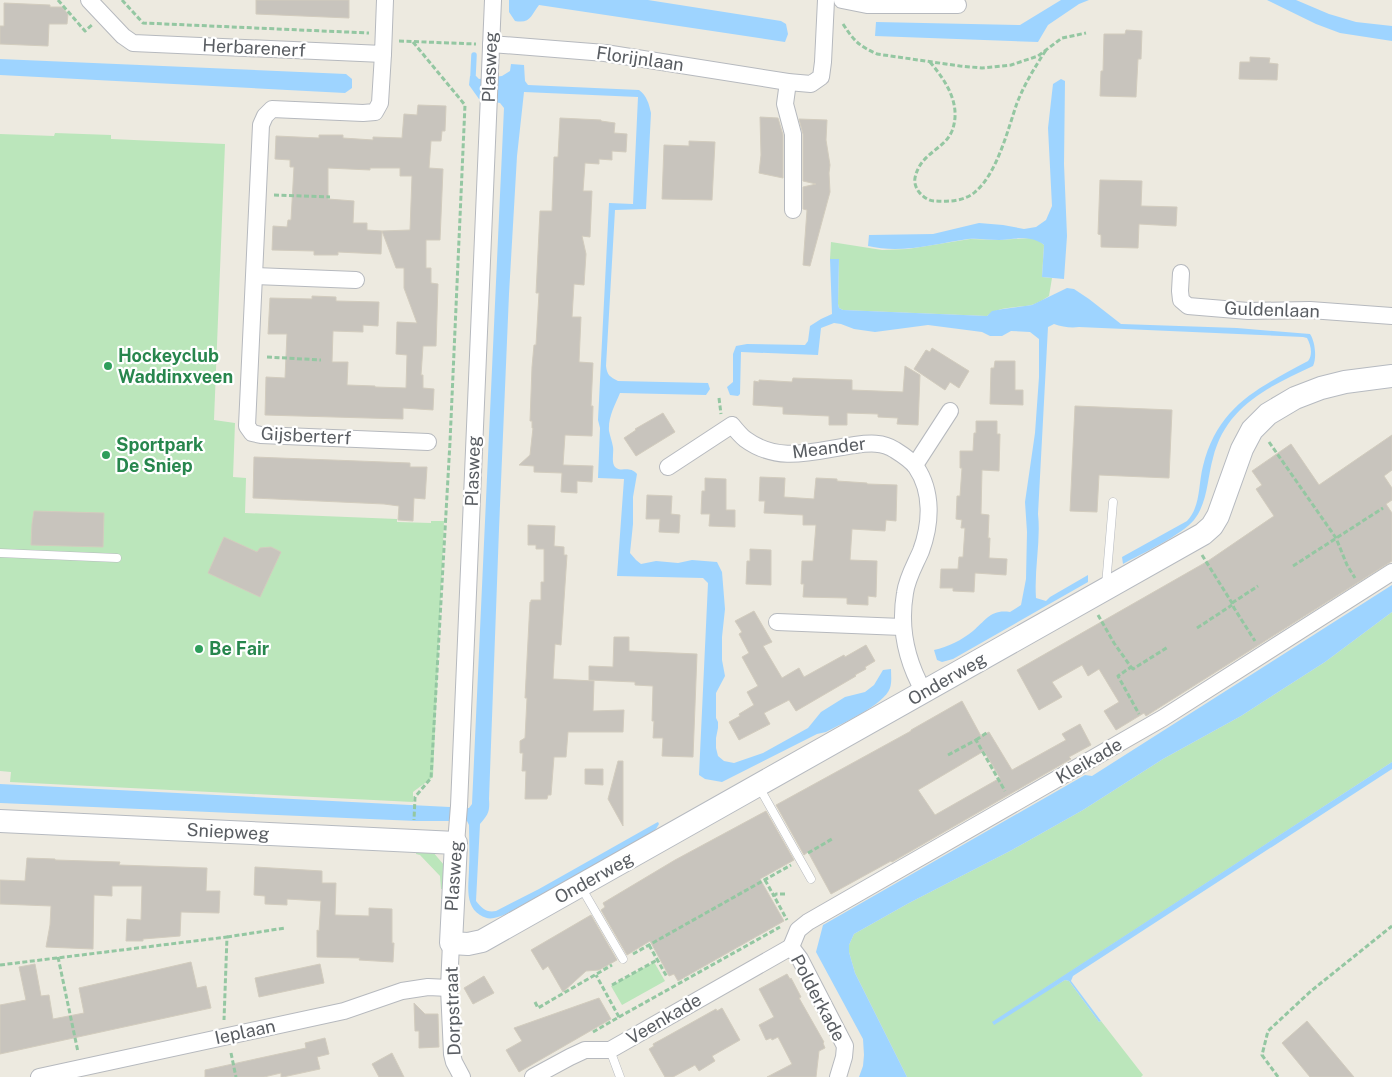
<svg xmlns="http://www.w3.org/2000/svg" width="1392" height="1077" font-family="'Public Sans',sans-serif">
<rect width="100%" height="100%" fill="#edeae0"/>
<g fill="#bbe6bb">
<polygon points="55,133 111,135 111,139 225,144 214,420 235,423 233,477 246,478 245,513 397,519 397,522 431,523 431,521 444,521 433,777 413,792 413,802 10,782 11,772 0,771 0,134 54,136"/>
<path d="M1031,238L1038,240L1044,245L1042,277L1052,278L1049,296C1044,299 1037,304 1031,305C1016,308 999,306 987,316L843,310L839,308L838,304L839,259H830L831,242L882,250L908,249L970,239L998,240Z"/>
<polygon points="1392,612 1392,762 993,1022 1065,980 1069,981 1099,1022 1101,1021 1143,1075 1141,1077 907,1077 855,973 849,952 849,945 854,934 909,903 1012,850 1083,810 1163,759 1241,716 1325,662"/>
<polygon points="417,848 432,851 444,865 445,889 441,889 440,876 420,855 416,854"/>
<polygon points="654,962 665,981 622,1005 611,986"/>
</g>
<g fill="#9ed4ff">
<path d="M509,0H648L781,21L786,24L788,34L785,42L539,5C531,15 531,24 515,21L509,12Z"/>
<polygon points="1061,0 1089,0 1079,4 1048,25 1038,42 875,36 876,22 1020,25"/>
<polygon points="1267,0 1296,0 1329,14 1356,22 1392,26 1392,41 1340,33 1316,24"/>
<polygon points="0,59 346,74 352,79 352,88 345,93 0,75"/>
<path d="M511,64L524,65L525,81L528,85L639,90C647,96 649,104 651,113L646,209L615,210L606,366C607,375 610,377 618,381L708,383L710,389L706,395L620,393C615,405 608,417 609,431C610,436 612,441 613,447C614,453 611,462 615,467C621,473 629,465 637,474L633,497V524L630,553L636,560L641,564L656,561L678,563L692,560L717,562L722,572L725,609L722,637V660L725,676L716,693V718L718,722V728L716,738V748L718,756L724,761L734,763L763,753L808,728L821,712L845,697L865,692L874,685L883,670L891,669C891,675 892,682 890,688C884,705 843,723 826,732L817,734L722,782L705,779L699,775L708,583L703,578L617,576L624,479L598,478L600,428L598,420L609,203L633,204L638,97L524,92L517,156L509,294L499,529L489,799C490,812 488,815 480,824L476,901C482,908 486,913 496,911L539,889L656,823L658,822L659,824L656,829L649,834L506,914C496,918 489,921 480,915C464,905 469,884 469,868C470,854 469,839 469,825L467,821H416L0,803V784L469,808L472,804L504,108L500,103L479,99L469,85L470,76H476L479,79L502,76L510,71Z"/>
<path d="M1061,79L1065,81L1064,164L1067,236L1064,279L1042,277L1044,245C1031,235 1015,239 999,240C989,240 978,238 968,239C935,244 901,254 868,246L869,235L933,234L979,223L1003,225L1024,229L1036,227L1046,220L1052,206L1048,128L1053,84Z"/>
<path d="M830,259H839L838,304L839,308L843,310L987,316L992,311L1003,309L1032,305L1067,288L1074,289L1089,299L1121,324L1237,328L1310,334C1315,341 1317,358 1313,366C1268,387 1226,406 1213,458C1207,479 1208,502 1194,520C1182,535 1141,554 1123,564L1122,557L1187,521C1201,506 1198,485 1203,466C1218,406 1258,388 1308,361C1313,355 1311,345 1307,338L1303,337L1079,327C1071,328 1062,327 1054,324L1048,327L1038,514C1041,541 1034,569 1036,598L1046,601L1050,597L1088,575V582L953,659L942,662L937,660L934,650C948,647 962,640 973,631C986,620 991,609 1010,612L1021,605L1026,579L1027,532L1025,502L1035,433L1039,377V339L1030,332L1011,331L1002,336H990L982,332L928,325L875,332L854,329L841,324L834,323L821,328L818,355L741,352L740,394L738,396L730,395L727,387L733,382V354L736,346L747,344L805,345L808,341L810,326L821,319L832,314Z"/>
<polygon points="1392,585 1392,612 1325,662 1241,716 1163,759 1083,810 1012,850 909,903 854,934 849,945 849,952 855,973 907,1077 859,1077 863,1066 864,1055 863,1039 816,952 823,925 1085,775 1092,776"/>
<polygon points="1392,762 1392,769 1073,976 1071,981 1101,1021 1099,1022 1069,981 1065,980 994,1025 992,1022"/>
</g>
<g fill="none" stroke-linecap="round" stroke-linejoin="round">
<polyline stroke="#9ed4ff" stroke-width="5.5" points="473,76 474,55"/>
</g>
<g fill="#c8c4bd" stroke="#d2ccbe" fill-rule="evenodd">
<polygon points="256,0 349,0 349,18 256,14"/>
<polygon points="4,3 50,5 50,7 62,7 68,14 67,24 49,24 48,46 0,44 0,26 4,26"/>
<polygon points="1126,30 1142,31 1141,59 1138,59 1136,97 1100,96 1101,71 1103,71 1104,34 1125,34"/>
<polygon points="1250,57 1270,58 1269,63 1278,64 1277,80 1239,79 1240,62 1250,62"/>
<polygon points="418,105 446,106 445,131 442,131 441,141 431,141 429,168 443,169 440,240 426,240 426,268 431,268 431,283 438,284 436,346 423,346 421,375 423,375 423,388 434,389 433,410 403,408 403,419 265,415 266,377 285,378 287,334 268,334 270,298 312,299 312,296 336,297 336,301 379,302 378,326 363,325 363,332 333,331 332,362 348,362 347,385 375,386 375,387 406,388 407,355 396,354 397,322 417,323 404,288 404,268 396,268 382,231 410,230 412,176 400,176 400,168 370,168 370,170 328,168 328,199 354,201 353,223 367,223 367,230 382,231 381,254 338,252 338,255 314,255 314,251 272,250 273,226 287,227 288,220 291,220 294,167 290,167 290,160 275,159 276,136 319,138 319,135 343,135 343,138 373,140 373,137 402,138 404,114 417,115"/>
<polygon points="760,117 778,118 783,135 783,178 759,173 761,155"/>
<polygon points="560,118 601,120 601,121 615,123 614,133 627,134 626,152 612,151 612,160 599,159 599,164 585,163 583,191 592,191 590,237 582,236 586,254 584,285 574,284 572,317 581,317 579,362 593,363 591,406 593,406 592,436 565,435 563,465 593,466 592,482 577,481 577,493 561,492 562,473 534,472 534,466 519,465 530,455 533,428 532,428 532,421 530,421 532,367 534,345 536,345 539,293 536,293 540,211 552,211 554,157 558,157"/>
<polygon points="799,119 827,120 826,140 830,165 829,173 830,192 810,266 803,265 807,210 803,209 803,187 816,184 803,181 803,134"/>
<polygon points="689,141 715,142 712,200 662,199 664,145 689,146"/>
<polygon points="1100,180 1142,181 1141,206 1177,207 1176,226 1139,224 1138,248 1101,247 1101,235 1098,234"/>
<polygon points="932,348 969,371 959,388 950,382 945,390 914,369 926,350 930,352"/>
<polygon points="995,361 1015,361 1015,390 1023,390 1023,405 990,404 991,368 994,368"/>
<polygon points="905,366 920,375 918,425 897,424 898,418 878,417 878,414 847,413 847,425 829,425 829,416 783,414 783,407 753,405 754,381 759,382 759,380 792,382 793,378 852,380 852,390 903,392"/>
<polygon points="1075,406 1172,410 1169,478 1099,475 1097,512 1070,511"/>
<polygon points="663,413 675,432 636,456 624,438 636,430 635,429"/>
<polygon points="976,421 997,421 997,434 1000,434 999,471 982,470 981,514 989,515 988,538 990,538 989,558 1007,559 1006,575 975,573 974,592 953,591 953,588 940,588 941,569 958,569 959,557 963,557 965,528 961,528 962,520 956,519 957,496 960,496 962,468 960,468 960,451 973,451 974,433 976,433"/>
<polygon points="1392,435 1392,470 1384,476 1392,488 1392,500 1386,504 1392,513 1392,561 1146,716 1144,713 1116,730 1104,711 1119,702 1099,669 1088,676 1082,665 1052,682 1062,697 1039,710 1017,670 1208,561 1274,516 1256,489 1262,485 1252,471 1291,444 1319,485"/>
<polygon points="254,457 410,463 410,467 427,467 425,499 414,498 413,521 398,520 399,506 384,504 253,498"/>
<polygon points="760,477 785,478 784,497 814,499 816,478 837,479 837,481 867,483 867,484 897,485 896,521 886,520 885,531 852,529 850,560 877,561 876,597 868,596 868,605 847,604 847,598 803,597 804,584 801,584 802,561 813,561 816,525 803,525 803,515 764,513 765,501 759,501"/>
<polygon points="705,478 726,479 726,510 735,510 735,527 709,526 710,514 701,514 702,491 705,491"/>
<polygon points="647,495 672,496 671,514 680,515 679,533 659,532 660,519 646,519"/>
<polygon points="34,511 104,513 103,547 31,545 32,524"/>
<polygon points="528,525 555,526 554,546 564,547 564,555 567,555 561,645 555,644 553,679 594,681 593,711 624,710 623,732 568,732 566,757 554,757 551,795 548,795 547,799 525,799 526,771 522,771 523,753 520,753 520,741 525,738 527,698 525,698 530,602 531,602 531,600 541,600 541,582 544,582 544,549 536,549 536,545 528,545"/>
<polygon points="224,537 257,552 260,548 271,547 281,552 260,597 208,573"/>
<polygon points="750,549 771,550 771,585 746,584 747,561 750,561"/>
<polygon points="754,611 772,642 763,646 782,678 799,668 804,677 844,655 845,657 866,645 875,661 865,667 866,669 855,675 856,676 796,711 789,700 764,713 770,724 739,740 729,722 740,716 739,714 754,705 747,692 758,686 742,657 749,653 739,634 742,632 735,621"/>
<polygon points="614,637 629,637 629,651 697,654 693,757 662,756 663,738 653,738 654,721 652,721 653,686 635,685 635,682 589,680 589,666 613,667"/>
<path d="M962,701L981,736L989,732L1012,770L1066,740L1062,734L1080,724L1091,745L1069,757L1071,759L892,862L891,861L831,894L808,852L804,855L776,805L911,731V730ZM984,751L1000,778L935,815L918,790Z"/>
<polygon points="618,761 623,761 623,826 608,799"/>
<polygon points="585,769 603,769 603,785 585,784"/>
<polygon points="766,811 794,860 760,879 784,921 678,981 674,974 669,976 650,941 627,955 601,910 605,907 603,903 675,860"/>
<polygon points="27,858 55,859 55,860 120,862 119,865 207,868 206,891 220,891 219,913 181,912 180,936 143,939 143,941 126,941 127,919 141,920 142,886 112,886 112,896 94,895 93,949 46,947 50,925 51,906 0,904 0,880 25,881"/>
<polygon points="255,867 322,871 322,883 336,883 335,915 369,916 369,908 392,909 392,943 394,943 393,962 359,960 360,958 317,957 317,930 319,931 321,901 287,899 287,905 265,904 265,896 254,895"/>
<polygon points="591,915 617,960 599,970 586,971 563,992 548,966 543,970 531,950"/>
<polygon points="191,962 197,988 206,986 211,1008 0,1054 0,1005 26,1000 19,967 35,964 41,996 49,995 53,1019 84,1013 79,988"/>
<polygon points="320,964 324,983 259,997 255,978"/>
<polygon points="787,974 790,979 791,978 801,997 799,998 824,1042 823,1043 825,1048 819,1051 816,1077 767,1077 792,1064 778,1037 772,1040 771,1038 766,1040 759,1025 774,1017 759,989"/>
<polygon points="484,976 494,993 473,1004 464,988"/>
<polygon points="599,998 611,1019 519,1072 506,1050 522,1041 514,1028"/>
<polygon points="414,1003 425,1014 438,1014 439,1047 419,1048 419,1031 415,1031"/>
<polygon points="722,1008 740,1040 712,1056 715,1061 699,1071 695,1065 673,1077 665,1077 649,1049 654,1046 653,1044 664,1038 716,1009 717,1011"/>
<polygon points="1307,1021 1354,1077 1310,1077 1282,1043"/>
<polygon points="325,1038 329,1054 317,1057 320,1069 283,1077 281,1077 281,1073 264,1077 205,1077 205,1070 306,1048 305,1043"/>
<polygon points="392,1053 404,1077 379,1077 372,1064"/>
</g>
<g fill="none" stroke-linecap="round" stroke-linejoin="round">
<defs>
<g id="lane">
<polyline points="0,553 117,558"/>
<polyline points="1106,585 1113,502"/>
<polyline points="759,787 811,879"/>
<polyline points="581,887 623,959"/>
<polyline points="610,1050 620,1077"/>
</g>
<g id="street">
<polyline points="89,0 123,36 133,43 383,54 385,0"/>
<polyline points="842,0 867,5 958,5"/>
<polyline points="491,44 605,53 788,82 811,84 821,77 823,62 826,0"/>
<polyline points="383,54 380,103 375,112 363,113 272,109 265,116 261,125 247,426 252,433 261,435 428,442"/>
<polyline points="788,82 785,104 793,134 793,210"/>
<polyline points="1181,273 1180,291 1181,300 1188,306 1248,311 1310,310 1392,316"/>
<polyline points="255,276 356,280"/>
<polyline points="915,465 950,411"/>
<path d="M668,467L732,425C736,430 740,435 745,439C780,465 816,450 855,445C869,443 883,442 895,450C903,455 911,460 916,467C933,492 931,524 921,551C915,565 907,578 905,593C899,628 907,662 924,692"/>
<polyline points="777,622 902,627"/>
<polyline points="456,843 459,806 493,0"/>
<polyline points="451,943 449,988 452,1054 454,1062 462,1077"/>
<polyline points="791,947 798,930 808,922 1163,718 1392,572"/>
<polyline points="791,947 800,959 845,1046 844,1057 838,1077"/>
<polyline points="39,1077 344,1011 402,991 428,987 449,988"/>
<polyline points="533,1077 570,1057 585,1050 610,1050 791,947"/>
</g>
<polyline id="secondary" points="0,821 456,843 451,943 468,944 482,941 1203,534 1212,526 1218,516 1242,449 1252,430 1268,414 1295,398 1321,388 1345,382 1392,376"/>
</defs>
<use href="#lane" stroke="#b6b9be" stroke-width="9"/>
<use href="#street" stroke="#b6b9be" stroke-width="18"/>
<use href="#secondary" stroke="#b6bac0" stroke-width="24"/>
<g stroke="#94c7a2" stroke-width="3" stroke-dasharray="5 2.5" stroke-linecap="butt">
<polyline points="58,0 85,31 92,25"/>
<polyline points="122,0 143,23 369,33"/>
<path d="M843,24C854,41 859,46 877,54L960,66L982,68L1011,65L1038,56L1062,38L1086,33"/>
<polyline points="399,41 476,44"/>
<polyline points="413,42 465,105 450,442 431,778 415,797 414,820"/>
<path d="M930,62C946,81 962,105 952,131C944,150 920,153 915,178C914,183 916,188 919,192C923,197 929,201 935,201C948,202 965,201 975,192C997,174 1008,129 1017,103C1025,83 1035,67 1046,50"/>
<polyline points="274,195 330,197"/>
<polyline points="267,357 321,360"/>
<polyline points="719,398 721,414"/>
<polyline points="1269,442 1336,538 1347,565 1355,578"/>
<polyline points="1202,555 1232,603 1234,608 1255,641"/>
<polyline points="1293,566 1383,508"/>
<polyline points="1232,603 1258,586"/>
<polyline points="1098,615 1114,643 1131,667 1118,676 1139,714"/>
<polyline points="1197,628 1232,605"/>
<polyline points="1131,667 1133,669 1168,647"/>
<polyline points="976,740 988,732"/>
<polyline points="948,755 976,740 1005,791"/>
<polyline points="808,853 832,839"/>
<polyline points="765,880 774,896"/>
<polyline points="785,894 776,894 774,896 787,920"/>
<polyline points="227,937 285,928"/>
<polyline points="649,945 667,977"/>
<polyline points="633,954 791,865"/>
<polyline points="58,957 78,1052"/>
<polyline points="0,965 227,937 224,1020"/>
<polyline points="612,985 657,960"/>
<polyline points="535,1002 538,1008 612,965"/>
<polyline points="619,1017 780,927"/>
<polyline points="593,1032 619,1017 596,975"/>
<polyline points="231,1053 236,1077"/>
<polyline points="1278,1077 1262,1055 1268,1031 1311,991 1392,926"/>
</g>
<use href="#lane" stroke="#fff" stroke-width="8"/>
<use href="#street" stroke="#fff" stroke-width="16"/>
<use href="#secondary" stroke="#fff" stroke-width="22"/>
</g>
<g fill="#2e9e5b" stroke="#fff" stroke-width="2">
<circle cx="108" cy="366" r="5"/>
<circle cx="106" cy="455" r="5"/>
<circle cx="199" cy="649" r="5"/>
</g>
<g text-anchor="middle" stroke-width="4.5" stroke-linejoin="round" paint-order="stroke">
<g font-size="18" fill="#595d62" stroke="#fff">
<text transform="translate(254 48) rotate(3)" y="6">Herbarenerf</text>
<text transform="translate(640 59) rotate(8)" y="6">Florijnlaan</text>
<text transform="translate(490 67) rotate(-88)" y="6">Plasweg</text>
<text transform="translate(1272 310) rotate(2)" y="6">Guldenlaan</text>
<text transform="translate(306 436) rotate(3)" y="6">Gijsberterf</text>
<text transform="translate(829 448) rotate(-7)" y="6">Meander</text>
<text transform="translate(473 471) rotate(-88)" y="6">Plasweg</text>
<text transform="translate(947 679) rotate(-30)" y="6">Onderweg</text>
<text transform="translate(1089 761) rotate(-30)" y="6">Kleikade</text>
<text transform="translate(228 832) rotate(3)" y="6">Sniepweg</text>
<text transform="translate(454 876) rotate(-86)" y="6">Plasweg</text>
<text transform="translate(594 878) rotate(-29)" y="6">Onderweg</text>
<text transform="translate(818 998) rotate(62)" y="6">Polderkade</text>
<text transform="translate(453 1011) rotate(-92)" y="6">Dorpstraat</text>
<text transform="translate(664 1019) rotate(-30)" y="6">Veenkade</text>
<text transform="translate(245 1032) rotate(-12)" y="6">Ieplaan</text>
</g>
<g font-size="18" font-weight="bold" fill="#27864d" stroke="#fff" text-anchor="start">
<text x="118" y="362">Hockeyclub<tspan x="118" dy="21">Waddinxveen</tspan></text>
<text x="116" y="451">Sportpark<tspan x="116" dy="21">De Sniep</tspan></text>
<text x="209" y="655">Be Fair</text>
</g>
</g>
</svg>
